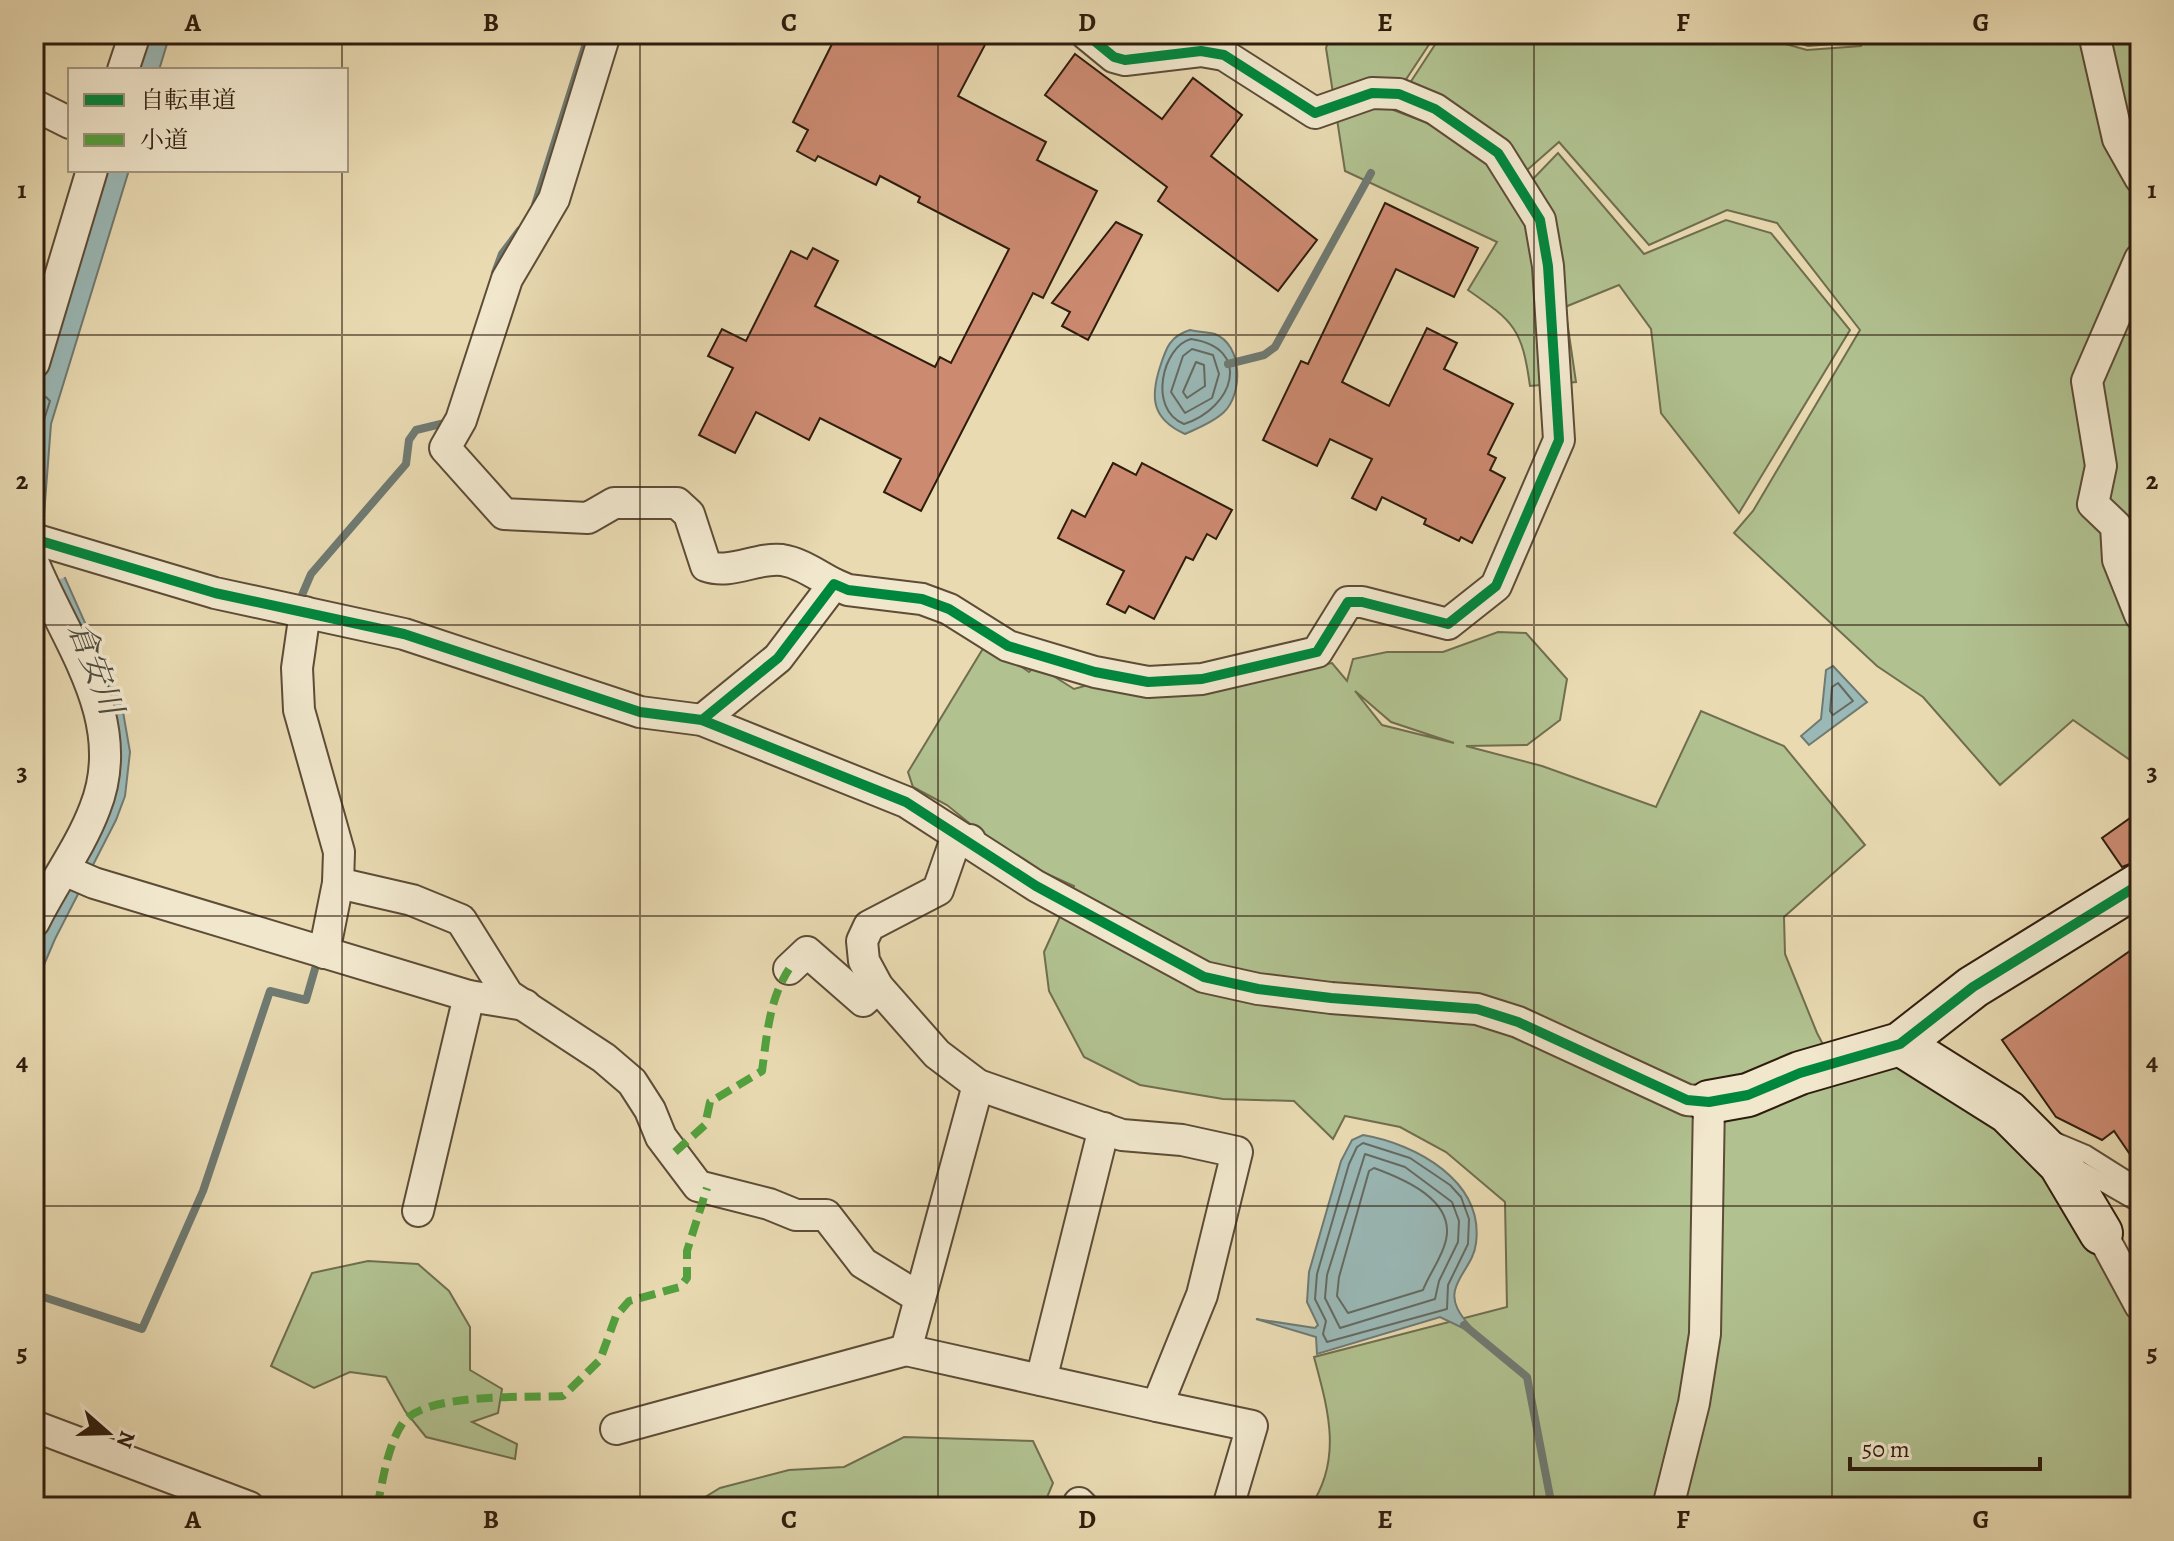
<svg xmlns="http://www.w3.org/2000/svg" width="2174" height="1541" font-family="Alegreya,'Noto Serif JP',serif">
<rect width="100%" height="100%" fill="#e9dab2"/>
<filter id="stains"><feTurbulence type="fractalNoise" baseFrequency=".0025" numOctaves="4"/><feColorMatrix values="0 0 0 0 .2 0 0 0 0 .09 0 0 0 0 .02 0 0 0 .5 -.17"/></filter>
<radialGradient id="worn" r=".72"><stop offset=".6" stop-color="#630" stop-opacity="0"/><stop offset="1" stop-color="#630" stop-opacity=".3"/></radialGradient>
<g fill="#b1c190" stroke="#706e4e" stroke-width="2" fill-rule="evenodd">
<path d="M1331,34H1436L1403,84L1393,110L1425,122L1532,180L1558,153L1644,254L1726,220L1771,233L1850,330L1739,513L1661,413L1651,329L1619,285L1565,307L1576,382L1530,386C1522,328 1514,322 1468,290L1497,242L1345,171L1326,48Z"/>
<polygon points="1442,34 1564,34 1582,39 1587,34 1749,34 1807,50 1861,46 1866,34 2140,34 2140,767 2073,720 2000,785 1923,697 1877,666 1734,533 1753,511 1860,330 1777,223 1727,210 1649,245 1559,142 1526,171 1408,86"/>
<polygon points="1769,34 1860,34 1858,42 1808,46"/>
<path d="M1498,632L1526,633L1567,679L1560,720L1527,745L1466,746L1542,766L1656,807L1701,711L1784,746L1865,845L1784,917L1785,954L1817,1033L1839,1075L1898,1058L2030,1145L2095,1247L2140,1329V1507H1310C1343,1459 1328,1409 1314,1357L1507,1307L1505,1202L1446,1152L1400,1127L1345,1116L1333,1139L1294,1101L1223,1099L1140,1085L1084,1057L1049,991L1044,952L1074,886L1012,858L947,805L913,787L908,772L987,642L1029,672L1036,665L1074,689L1088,685L1185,690L1332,663L1347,681L1353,659L1387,652H1443ZM1355,691L1391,722L1454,743L1382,725Z"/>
<polygon points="368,1261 418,1264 449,1291 470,1327 470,1370 502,1389 498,1413 472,1422 517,1444 515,1459 426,1437 405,1411 386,1377 350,1372 314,1388 271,1366 312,1273"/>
<polygon points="904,1437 1033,1441 1053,1483 1043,1507 689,1507 720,1488 789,1470 844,1467"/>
</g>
<g fill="#9ab8b6" stroke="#6f7a72" stroke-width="2">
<polygon points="148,34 170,34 159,70 137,70"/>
<polygon points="107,170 129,170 51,424 44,515 65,578 122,706 130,752 125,796 116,820 55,939 34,988 34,943 116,765 34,532 34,404"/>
<path d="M1190,330C1198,332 1208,332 1215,334C1243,345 1243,394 1224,412C1214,422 1198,428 1185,434C1152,419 1150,398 1160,367C1166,348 1170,336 1190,330Z"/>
<polygon points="1833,666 1867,702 1809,745 1801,736 1821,719 1826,670"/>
<path d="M1363,1135C1416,1144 1484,1181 1476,1243C1474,1261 1461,1272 1456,1287C1450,1302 1461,1316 1470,1326L1467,1330L1440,1317L1317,1354L1316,1337L1256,1319L1315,1328L1318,1325L1307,1302L1309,1272L1341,1161L1352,1140Z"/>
</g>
<polygon fill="#e9dab2" points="47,516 67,576 54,582 34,538 34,520"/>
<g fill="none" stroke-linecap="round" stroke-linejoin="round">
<g stroke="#646a62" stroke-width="2">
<path d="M1191,339C1253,348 1234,408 1184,424C1147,409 1163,346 1191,339Z"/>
<polygon points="1192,349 1213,355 1219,374 1212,398 1185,413 1171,392 1183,356"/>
<polygon points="1196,362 1204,365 1205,386 1187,398 1183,392"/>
<polyline points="34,401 46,397 50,401 43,423 38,523"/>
<polygon points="1838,683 1853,701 1833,715 1830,711 1832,687"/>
<polygon points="1363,1143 1410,1158 1450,1185 1461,1197 1469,1219 1468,1244 1448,1285 1447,1309 1327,1342 1323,1334 1326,1321 1315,1299 1317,1274 1349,1164 1357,1147"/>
<polygon points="1365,1154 1405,1167 1452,1202 1459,1221 1458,1242 1439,1281 1435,1299 1340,1328 1325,1298 1327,1275"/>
<path d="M1374,1168C1404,1179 1455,1200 1446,1240C1442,1258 1429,1274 1423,1290L1348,1313L1337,1296L1339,1277L1369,1171Z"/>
</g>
<g stroke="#6f7a72" stroke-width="8">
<polyline points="535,205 589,34"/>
<polyline points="495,273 502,254 520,230"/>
<polyline points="1228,364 1264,355 1275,347 1371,173"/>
<polyline points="302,595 311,574 406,464 409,440 416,430 445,423 447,419"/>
<polyline points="34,1294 142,1329 203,1191 270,991 306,1000 319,955"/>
<polyline points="1464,1325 1527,1377 1552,1507"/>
</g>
</g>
<g fill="#cc8a71" stroke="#2e1c0d" stroke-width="2">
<polygon points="837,34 973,34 987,41 958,96 1046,142 1037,160 1097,191 1043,298 1033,293 921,511 884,492 901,459 820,418 809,440 756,412 735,453 699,435 733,368 708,356 722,329 746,341 791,251 807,259 813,248 838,261 815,306 935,367 940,357 951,363 1009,249 918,202 920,197 880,176 876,185 818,156 815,161 797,151 808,130 793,122"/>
<polygon points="1075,54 1162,119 1193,78 1242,115 1211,156 1317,240 1278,291 1158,201 1167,187 1045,95"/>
<polygon points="1385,203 1478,248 1454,297 1396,269 1342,382 1389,406 1427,328 1457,343 1444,369 1513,404 1488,454 1496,458 1490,470 1505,478 1472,543 1461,537 1459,541 1424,524 1426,519 1382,497 1376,510 1352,498 1372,459 1330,439 1317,466 1263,440 1301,361 1308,364"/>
<polygon points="1116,222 1142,235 1088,340 1062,326 1070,312 1052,303"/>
<polygon points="1113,463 1136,475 1142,463 1232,510 1216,539 1207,534 1193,560 1186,557 1154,619 1129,606 1125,613 1107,604 1124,571 1058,538 1072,510 1085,517"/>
<polygon points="2140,811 2140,860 2122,867 2102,838"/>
<polygon points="2140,944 2140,1169 2114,1131 2102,1140 2056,1117 2002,1040"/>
</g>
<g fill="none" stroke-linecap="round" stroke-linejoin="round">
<defs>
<g id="lane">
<polyline points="2055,1141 2086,1154 2140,1188"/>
<polyline points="2072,1165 2140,1204"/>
</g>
<g id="street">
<path d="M605,34L554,199L507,279L461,420L445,448L504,514L588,518L614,503H677L689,514L706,566C731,575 757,557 782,560C801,563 817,575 834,584"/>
<polyline points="2094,34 2118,139 2140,178"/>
<polyline points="123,70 135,34"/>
<polyline points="34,105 70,123"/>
<polyline points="2140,259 2087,381 2101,466 2093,504 2116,526 2118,560 2140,615"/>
<polyline points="34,363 92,170"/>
<polyline points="34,539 215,593 404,634 640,712 702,720 906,802 1036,886 1204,977 1258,989 1331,998 1477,1009 1518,1022 1687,1100 1709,1102 1705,1334 1694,1403 1668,1507"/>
<path d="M34,564C66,642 130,720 95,808C80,848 53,883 34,922"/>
<polyline points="305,612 297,668 299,710 339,852 338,883 324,953"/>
<polyline points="702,720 778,658 834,584 848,590 922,599 949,609 1008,646 1095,672 1148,682 1202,679 1317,652 1348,602 1362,602 1448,624 1496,586 1559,440 1548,266 1540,220 1498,153 1435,109 1399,94 1372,93 1315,113 1224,55 1201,51 1125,60 1114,57 1086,34"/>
<polyline points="64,870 94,883 469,996 525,1005"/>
<polyline points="338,883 412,900 461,920 508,995 604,1058 632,1082 650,1110 661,1137 698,1186 769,1204 796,1215 826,1215 863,1263 920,1298"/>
<polyline points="789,969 807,952 863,1001 878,987"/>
<polyline points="418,1211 469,996"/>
<polyline points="2101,1233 2140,1305"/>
<polyline points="906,1350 978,1085"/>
<polyline points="1041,1380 1104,1128"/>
<polyline points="1157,1406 1252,1426 1228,1507"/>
<polyline points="34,1426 249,1507"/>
<polyline points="616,1429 906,1350 1157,1406 1202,1295 1237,1152 1182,1140 1122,1135 978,1085 937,1054 878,987 864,961 862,941 869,926 938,890 953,847 970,840"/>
<polyline points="1079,1503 1083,1507"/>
</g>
<g id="secondary">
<polyline points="1900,1044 2008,1112 2060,1164 2101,1233"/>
<polyline points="1709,1102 1748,1095 1800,1073 1900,1044 1973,987 2140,884"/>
</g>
</defs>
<use href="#lane" stroke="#5d4c36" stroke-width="20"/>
<use href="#street" stroke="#5d4c36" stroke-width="34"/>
<use href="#secondary" stroke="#2e1c0d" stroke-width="46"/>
<use href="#lane" stroke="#f1e7cd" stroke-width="16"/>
<use href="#street" stroke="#f1e7cd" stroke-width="30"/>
<use href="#secondary" stroke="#f1e7cd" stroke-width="42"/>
<g stroke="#52a13e" stroke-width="8" stroke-dasharray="16 8" stroke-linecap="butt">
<path d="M675,1152L705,1125L710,1102L762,1071C767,1035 769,1000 789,969"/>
<path d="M377,1507C383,1481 387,1447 402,1424C423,1392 527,1398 563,1396L600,1360L616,1316L629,1301L680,1287L687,1278V1251L707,1188"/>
</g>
<defs>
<g id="cycleway">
<polyline points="34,539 215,593 404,634 640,712 702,720 906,802 1036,886 1204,977 1258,989 1331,998 1477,1009 1518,1022 1687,1100 1709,1102 1748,1095 1800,1073 1900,1044 1973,987 2140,884"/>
<polyline points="702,720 778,658 834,584 848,590 922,599 949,609 1008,646 1095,672 1148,682 1202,679 1317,652 1348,602 1362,602 1448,624 1496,586 1559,440 1548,266 1540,220 1498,153 1435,109 1399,94 1372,93 1315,113 1224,55 1201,51 1125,60 1114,57 1086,34"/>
</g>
</defs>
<use href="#cycleway" stroke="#f1e7cd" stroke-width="15"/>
<use href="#cycleway" stroke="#00873e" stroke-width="10"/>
</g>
<path fill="none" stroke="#2e1c0d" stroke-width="2" stroke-opacity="0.55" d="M342,34V70M640,34V1507M938,34V1507M1236,34V1507M1534,34V1507M1832,34V1507M342,170V1507M34,335H2140M34,625H2140M34,916H2140M34,1206H2140"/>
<g text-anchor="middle" stroke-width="7" stroke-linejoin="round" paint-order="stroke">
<g font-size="32" font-style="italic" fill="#4e4b40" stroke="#f1e7cd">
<text transform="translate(96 668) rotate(69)" y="11">倉安川</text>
</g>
</g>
<rect width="2174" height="1541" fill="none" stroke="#e9dab2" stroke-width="88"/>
<rect x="68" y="68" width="280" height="104" fill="#f1e7cd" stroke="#a39680" stroke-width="2"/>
<rect x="84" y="94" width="40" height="12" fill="#00873e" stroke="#a39680" stroke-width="2"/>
<text x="140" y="108" font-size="24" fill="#2e1c0d">自転車道</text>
<rect x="84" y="134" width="40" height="12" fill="#52a13e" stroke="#a39680" stroke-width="2"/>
<text x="140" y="148" font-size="24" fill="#2e1c0d">小道</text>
<g transform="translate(108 1433) rotate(110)" stroke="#f1e7cd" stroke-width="6" paint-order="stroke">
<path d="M0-6L14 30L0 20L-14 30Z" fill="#2e1c0d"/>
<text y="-12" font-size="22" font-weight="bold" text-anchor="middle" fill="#2e1c0d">N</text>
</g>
<path d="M1850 1457v12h190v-12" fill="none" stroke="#2e1c0d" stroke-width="4"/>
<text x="1862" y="1457" font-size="24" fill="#2e1c0d" stroke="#f1e7cd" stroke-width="6" paint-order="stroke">50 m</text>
<rect x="44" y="44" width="2086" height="1453" fill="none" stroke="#2e1c0d" stroke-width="3"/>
<g font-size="26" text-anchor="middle" font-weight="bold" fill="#2e1c0d">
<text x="193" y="31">A</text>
<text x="491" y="31">B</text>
<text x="789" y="31">C</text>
<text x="1087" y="31">D</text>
<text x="1385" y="31">E</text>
<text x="1683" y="31">F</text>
<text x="1981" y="31">G</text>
<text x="22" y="198">1</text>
<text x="2152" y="198">1</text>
<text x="22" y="489">2</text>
<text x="2152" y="489">2</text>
<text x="22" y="780">3</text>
<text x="2152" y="780">3</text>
<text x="22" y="1070">4</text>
<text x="2152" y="1070">4</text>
<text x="22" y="1361">5</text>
<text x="2152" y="1361">5</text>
<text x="193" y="1528">A</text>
<text x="491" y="1528">B</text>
<text x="789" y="1528">C</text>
<text x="1087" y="1528">D</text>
<text x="1385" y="1528">E</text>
<text x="1683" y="1528">F</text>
<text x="1981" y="1528">G</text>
</g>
<rect width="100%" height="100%" filter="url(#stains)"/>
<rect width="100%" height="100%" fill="url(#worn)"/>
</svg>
